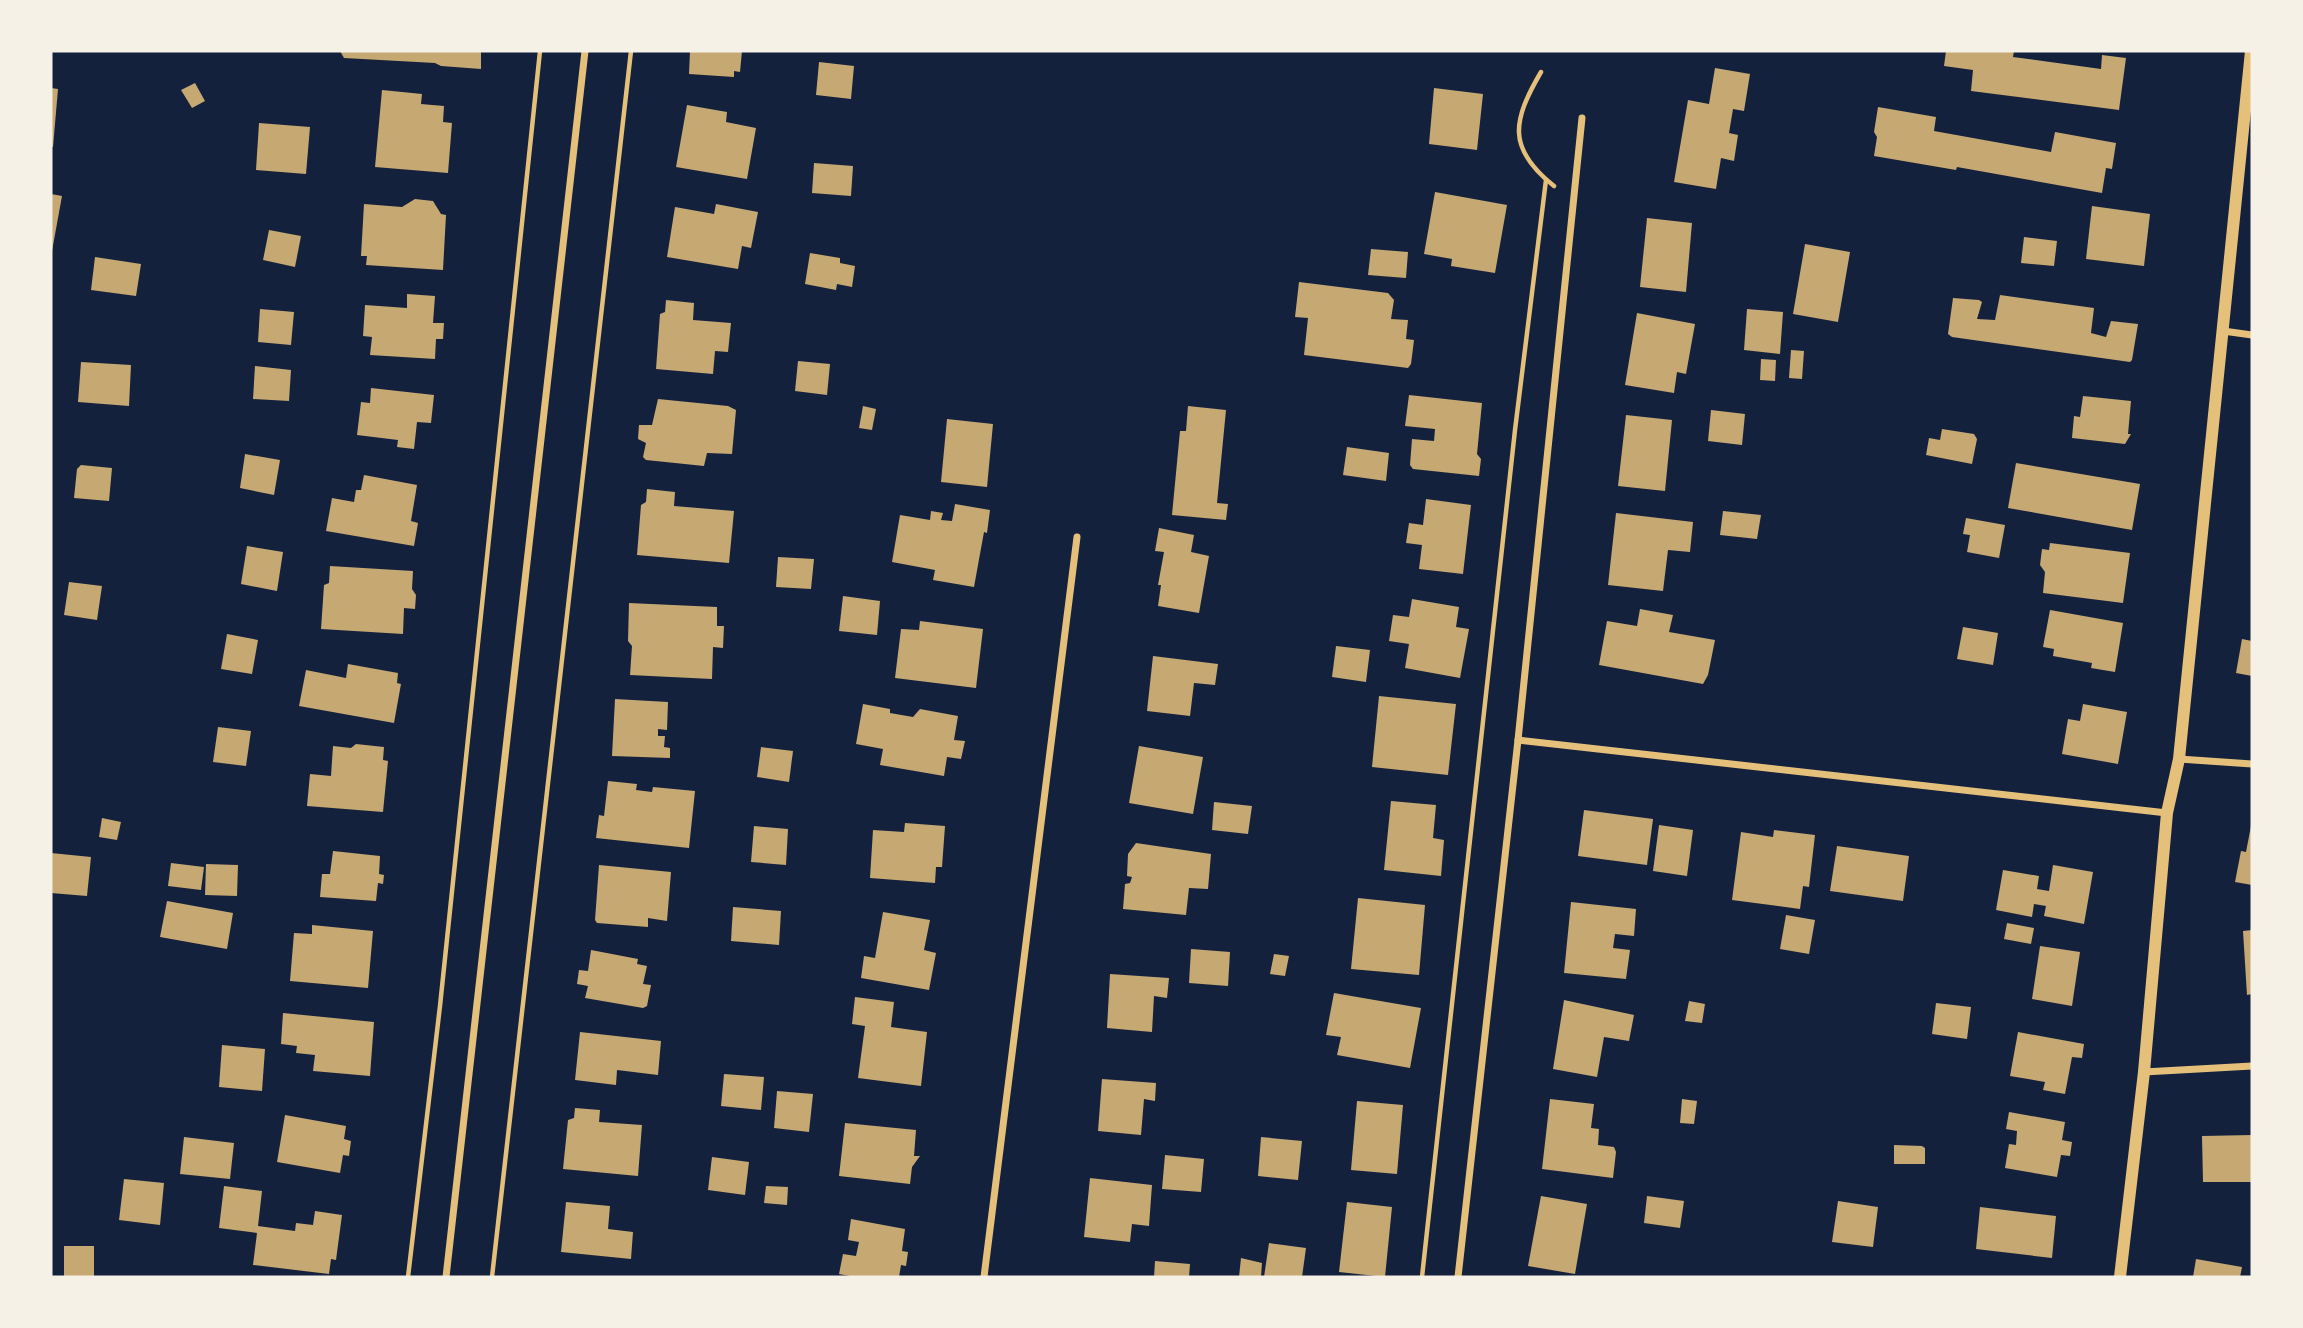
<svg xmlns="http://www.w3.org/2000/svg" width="2303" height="1328" font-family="'Roboto Condensed',sans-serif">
<rect width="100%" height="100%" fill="#14213d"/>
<g fill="#c6a872">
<polygon points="340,51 481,51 481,69 441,66 435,63 344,58"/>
<polygon points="690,51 742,51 740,72 734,71 734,77 689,74"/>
<polygon points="1946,51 2014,51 2013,57 2101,69 2102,55 2126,58 2119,110 1971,91 1973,70 1944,66"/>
<polygon points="819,62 854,66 851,99 816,95"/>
<polygon points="1715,68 1750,74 1744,111 1733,109 1729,133 1738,135 1734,161 1721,158 1716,189 1674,182 1688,100 1709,104"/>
<polygon points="195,83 205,101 192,108 181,90"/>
<polygon points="51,88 58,89 53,147 51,147"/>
<polygon points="1434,88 1483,94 1477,150 1429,144"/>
<polygon points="382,90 422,94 421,104 444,106 443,122 452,123 448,173 375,167"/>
<polygon points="687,105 727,112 726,122 756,128 747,179 676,167"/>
<polygon points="1878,107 1936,117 1934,131 2051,152 2055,132 2116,143 2112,169 2106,168 2102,193 1957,167 1956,170 1874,156 1877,137 1874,132"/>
<polygon points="259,123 310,127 306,174 256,170"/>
<polygon points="814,163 853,166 851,196 812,193"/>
<polygon points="1435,192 1507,205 1495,273 1451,266 1452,259 1424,254"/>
<polygon points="51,194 62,196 52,251 51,251"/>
<polygon points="415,199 433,201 441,214 446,215 443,270 366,265 367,256 361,256 364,204 402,207"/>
<polygon points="716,204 758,212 751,248 742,246 738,269 667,257 675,207 714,214"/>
<polygon points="2092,206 2150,214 2144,266 2086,259"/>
<polygon points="1647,218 1692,223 1686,292 1640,287"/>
<polygon points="269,230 301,236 295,267 263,260"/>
<polygon points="2024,237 2057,241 2054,266 2021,263"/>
<polygon points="1805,244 1850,252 1838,322 1793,314"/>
<polygon points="1371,249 1408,252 1406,278 1368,275"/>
<polygon points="810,253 840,258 840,263 855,266 852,287 837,284 836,290 805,284"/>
<polygon points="95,257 141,264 136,296 91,290"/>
<polygon points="1299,282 1388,293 1394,300 1391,319 1408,320 1406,339 1414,340 1411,364 1408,368 1304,355 1308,318 1295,317"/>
<polygon points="407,294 435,296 433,323 444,323 443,339 436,339 435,359 370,355 372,337 363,336 365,305 407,308"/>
<polygon points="2000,295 2094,308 2091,333 2106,337 2111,321 2138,324 2132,360 2130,362 1952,337 1948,334 1953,298 1979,300 1982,302 1977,319 1995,320"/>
<polygon points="666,300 694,303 693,320 731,323 728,352 715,351 713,374 656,369 660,314 665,312"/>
<polygon points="260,309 294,312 291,345 258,342"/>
<polygon points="1747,309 1783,312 1780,354 1744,350"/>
<polygon points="1637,313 1695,324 1686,374 1677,372 1674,393 1625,385"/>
<polygon points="1791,350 1804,351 1802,379 1789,378"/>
<polygon points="1761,359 1776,360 1775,381 1760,380"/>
<polygon points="798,361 830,364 827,395 795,391"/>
<polygon points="81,362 131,365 129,406 78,402"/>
<polygon points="255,366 291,370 289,401 253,399"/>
<polygon points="371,388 434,395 431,423 417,422 414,449 397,447 398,440 357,435 361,402 370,403"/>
<polygon points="1409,395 1482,403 1477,454 1481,459 1479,476 1413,469 1410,465 1412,439 1434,441 1435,429 1405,426"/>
<polygon points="2083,396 2131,401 2128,434 2131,434 2125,444 2072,438 2074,416 2080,417"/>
<polygon points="658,399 728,406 736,410 732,454 707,453 704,466 646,460 643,457 646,443 638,439 639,425 652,425"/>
<polygon points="863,406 876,409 872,430 859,428"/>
<polygon points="1188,406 1226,410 1217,503 1228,504 1226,520 1172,515 1180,431 1186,431"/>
<polygon points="1711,410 1745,414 1742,445 1708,441"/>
<polygon points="1626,415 1672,420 1665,491 1618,486"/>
<polygon points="947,419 993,424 987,487 941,482"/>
<polygon points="1942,429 1974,434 1977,439 1972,464 1926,455 1929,438 1940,440"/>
<polygon points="1347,447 1389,453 1386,481 1343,475"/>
<polygon points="245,454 280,460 274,495 240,488"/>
<polygon points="2016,463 2140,484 2132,530 2008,508"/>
<polygon points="81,465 112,468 109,501 74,498 77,469"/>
<polygon points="364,475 417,485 411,521 418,523 414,546 326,531 332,498 354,502 356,490 361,490"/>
<polygon points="647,489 675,492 674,506 734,511 729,563 637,555 641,505 646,502"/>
<polygon points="1426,499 1471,505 1463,574 1419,569 1422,545 1406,543 1409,523 1423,525"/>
<polygon points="955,504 990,510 987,533 984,532 974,587 933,580 935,570 892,562 900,515 930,520 931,511 943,513 941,520 952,521"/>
<polygon points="1723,511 1761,515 1757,539 1720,535"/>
<polygon points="1616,513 1693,522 1690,552 1668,550 1663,591 1608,585"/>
<polygon points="1966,518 2005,525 1999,558 1967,552 1970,535 1963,534"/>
<polygon points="1159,528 1194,535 1191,552 1209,556 1199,613 1158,606 1161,585 1158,585 1164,552 1155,551"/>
<polygon points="2050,543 2130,553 2123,603 2043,593 2045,572 2040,565 2042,549 2049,550"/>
<polygon points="247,546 283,552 277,591 241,584"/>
<polygon points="778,557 814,559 811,589 776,587"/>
<polygon points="330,566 413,571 412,589 416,595 415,609 404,608 403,634 321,629 324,585 329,583"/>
<polygon points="69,582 102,586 97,620 64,615"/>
<polygon points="843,596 880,601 877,635 839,631"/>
<polygon points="1412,599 1459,607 1456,627 1469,629 1460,678 1405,668 1409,644 1389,641 1393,615 1409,617"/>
<polygon points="629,603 717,607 717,626 724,626 723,648 713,647 712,679 630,675 632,646 628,641"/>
<polygon points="1640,609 1673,615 1669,632 1715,640 1708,675 1703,684 1599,665 1607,621 1637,626"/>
<polygon points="2050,610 2123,623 2115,672 2091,668 2092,663 2053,656 2054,649 2043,647"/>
<polygon points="920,621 983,629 976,688 895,678 901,629 919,630"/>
<polygon points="1963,627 1998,633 1993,665 1957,659"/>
<polygon points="227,634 258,640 252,674 221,669"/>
<polygon points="2242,639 2252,641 2252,676 2236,673"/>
<polygon points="1336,646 1370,650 1366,682 1332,677"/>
<polygon points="1153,656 1218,664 1215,685 1194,683 1190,716 1147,711"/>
<polygon points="348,664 398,673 397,683 401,684 394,723 299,706 306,670 346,678"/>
<polygon points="1379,696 1456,704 1448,775 1372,767"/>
<polygon points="615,699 668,702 667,730 658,729 658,736 665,736 664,747 670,748 670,758 612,756"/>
<polygon points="863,704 890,709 890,713 913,717 920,709 958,716 954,740 965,741 961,759 947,757 944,776 880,765 883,749 856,744"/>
<polygon points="2083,704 2127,712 2118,764 2062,754 2068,719 2080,721"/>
<polygon points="218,727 251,731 246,766 213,762"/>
<polygon points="356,744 384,747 383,760 388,761 383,812 307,806 310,774 331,776 333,746 351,748"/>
<polygon points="1139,746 1203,757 1193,814 1129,803"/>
<polygon points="761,747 793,751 789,782 757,777"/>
<polygon points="608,781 637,784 636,790 652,792 653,787 695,791 689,848 596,838 599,815 604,816"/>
<polygon points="1391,801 1436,805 1433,838 1444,840 1441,876 1384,870"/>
<polygon points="1214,802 1252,806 1248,834 1212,830"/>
<polygon points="1584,810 1653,819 1647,865 1578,856"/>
<polygon points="102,818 121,822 117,840 99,837"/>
<polygon points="905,823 945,826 942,867 936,867 935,883 870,878 873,830 904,832"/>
<polygon points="1659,825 1693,830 1687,876 1653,871"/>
<polygon points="754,826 788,829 786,865 751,862"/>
<polygon points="2251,826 2252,826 2252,885 2235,882 2241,851 2246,852"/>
<polygon points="1774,830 1815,835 1809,887 1803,886 1800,909 1732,900 1741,832 1773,837"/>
<polygon points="1136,843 1211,854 1208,889 1189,888 1186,915 1123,909 1125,884 1130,883 1132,877 1127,876 1128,854"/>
<polygon points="1837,846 1909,856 1903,901 1830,891"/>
<polygon points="333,851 380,856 379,874 384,875 383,884 378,883 376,901 320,897 322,874 330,874"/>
<polygon points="51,853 91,857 87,896 51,893"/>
<polygon points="171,863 204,867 201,890 168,886"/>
<polygon points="206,864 238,865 237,896 205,895"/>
<polygon points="599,865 671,872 667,921 648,918 648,927 597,923 595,920"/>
<polygon points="2053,865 2093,872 2084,924 2044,916 2046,906 2034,904 2032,917 1996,910 2003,870 2039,876 2037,889 2049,891"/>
<polygon points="1358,898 1425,905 1419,975 1351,969"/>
<polygon points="167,901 233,913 227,949 160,937"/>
<polygon points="1571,902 1636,909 1634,936 1615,934 1613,948 1630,950 1626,979 1564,973"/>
<polygon points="733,907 781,911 779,945 731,941"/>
<polygon points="883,912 930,920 924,950 936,953 929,990 861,978 864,956 875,958"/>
<polygon points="1786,915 1815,920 1809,954 1780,949"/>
<polygon points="2007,923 2034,928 2031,944 2004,939"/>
<polygon points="312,925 373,931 368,988 290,981 294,933 312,934"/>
<polygon points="2252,930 2252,994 2247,995 2243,931"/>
<polygon points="2040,946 2080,952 2072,1006 2032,999"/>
<polygon points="1191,949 1230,952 1228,986 1189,983"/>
<polygon points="591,950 638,959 637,964 647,966 643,984 651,985 647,1006 643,1008 585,998 588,986 577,984 579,970 588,971"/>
<polygon points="1274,954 1289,956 1285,976 1270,974"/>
<polygon points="1110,974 1169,978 1167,998 1154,996 1152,1032 1107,1028"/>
<polygon points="1334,993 1421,1008 1410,1068 1337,1055 1341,1037 1326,1035"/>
<polygon points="855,997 894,1002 891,1027 927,1032 921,1086 858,1078 865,1026 852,1024"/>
<polygon points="1564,1000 1634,1015 1629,1041 1604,1037 1597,1077 1553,1069"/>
<polygon points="1689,1001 1705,1004 1702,1023 1685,1021"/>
<polygon points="1936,1003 1971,1007 1967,1039 1932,1034"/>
<polygon points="283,1013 374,1022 370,1076 313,1071 315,1055 296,1053 297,1046 281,1044"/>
<polygon points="580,1032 661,1041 658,1075 617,1070 616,1085 575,1080"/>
<polygon points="2018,1032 2084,1044 2082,1058 2072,1057 2065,1094 2043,1090 2045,1082 2010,1076"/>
<polygon points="222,1045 265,1049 262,1091 219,1087"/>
<polygon points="724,1074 764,1077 761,1110 721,1106"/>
<polygon points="1102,1079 1156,1083 1155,1101 1144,1099 1141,1135 1098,1131"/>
<polygon points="777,1091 813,1094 809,1132 774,1128"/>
<polygon points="1550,1099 1594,1104 1591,1128 1599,1129 1598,1145 1614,1147 1616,1152 1613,1178 1542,1169"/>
<polygon points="1682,1099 1697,1101 1694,1124 1680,1123"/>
<polygon points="1357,1101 1403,1105 1397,1174 1351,1170"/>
<polygon points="575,1108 600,1110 599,1122 642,1125 638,1176 563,1169 568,1120 574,1118"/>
<polygon points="2009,1112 2065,1122 2062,1140 2072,1142 2070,1156 2061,1155 2057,1177 2005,1168 2009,1144 2016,1145 2017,1131 2006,1129"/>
<polygon points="285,1115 346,1126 344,1139 351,1141 349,1156 343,1155 340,1173 277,1162"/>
<polygon points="845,1123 916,1130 914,1156 920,1156 912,1167 910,1184 839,1176"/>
<polygon points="2252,1135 2252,1182 2203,1182 2202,1136"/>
<polygon points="184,1137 234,1143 230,1179 180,1174"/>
<polygon points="1261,1137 1302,1141 1298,1180 1258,1176"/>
<polygon points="1894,1145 1922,1146 1925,1148 1925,1164 1894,1164"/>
<polygon points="1165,1155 1204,1159 1201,1192 1162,1189"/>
<polygon points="712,1157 749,1162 745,1195 708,1190"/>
<polygon points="1090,1178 1152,1185 1149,1226 1132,1224 1130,1242 1084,1237"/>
<polygon points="124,1179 164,1183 160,1225 119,1220"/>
<polygon points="224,1186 262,1191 258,1226 295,1231 296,1223 313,1225 315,1211 342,1215 336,1260 331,1259 329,1274 253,1265 257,1233 219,1228"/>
<polygon points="766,1186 788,1187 787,1205 764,1203"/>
<polygon points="1541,1196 1587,1204 1575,1274 1528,1266"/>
<polygon points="1647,1196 1684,1201 1680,1228 1644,1223"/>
<polygon points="1838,1201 1878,1207 1873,1247 1832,1242"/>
<polygon points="566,1202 610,1206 608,1229 633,1232 631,1259 561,1252"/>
<polygon points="1347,1202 1392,1207 1385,1277 1339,1272"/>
<polygon points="1980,1207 2056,1216 2052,1258 1976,1249"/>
<polygon points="851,1219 905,1229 902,1251 908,1252 906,1266 901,1265 899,1277 855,1277 839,1274 843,1254 856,1256 859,1242 848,1240"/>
<polygon points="1269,1243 1306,1248 1302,1277 1264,1277"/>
<rect x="64" y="1246" width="30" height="31"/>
<polygon points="1241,1258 1262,1263 1261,1277 1239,1277"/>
<polygon points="2196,1259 2242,1267 2240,1277 2193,1277"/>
<polygon points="1155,1261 1190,1264 1189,1277 1154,1277"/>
</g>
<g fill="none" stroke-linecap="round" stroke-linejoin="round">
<g stroke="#e5c07b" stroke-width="4.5">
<path d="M1541,72C1513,120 1506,148 1554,186"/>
<polyline points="408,1277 440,1006 540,51"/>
<polyline points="492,1277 631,51"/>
<polyline points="1422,1277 1515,430 1546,180"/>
</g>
<g stroke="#e5c07b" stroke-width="7">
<polyline points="2223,331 2252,335"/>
<polyline points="1518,740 2167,813"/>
<polyline points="2179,759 2252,764"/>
<polyline points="2144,1072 2252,1066"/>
<polyline points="446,1277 585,51"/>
<polyline points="984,1277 1077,537"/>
<polyline points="1458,1277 1518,740 1582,118"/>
</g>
<polyline stroke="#e5c07b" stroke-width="12" points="2120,1277 2144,1072 2167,813 2179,759 2251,51"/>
</g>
<rect width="2303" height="1328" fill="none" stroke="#f6f1e7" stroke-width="105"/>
</svg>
